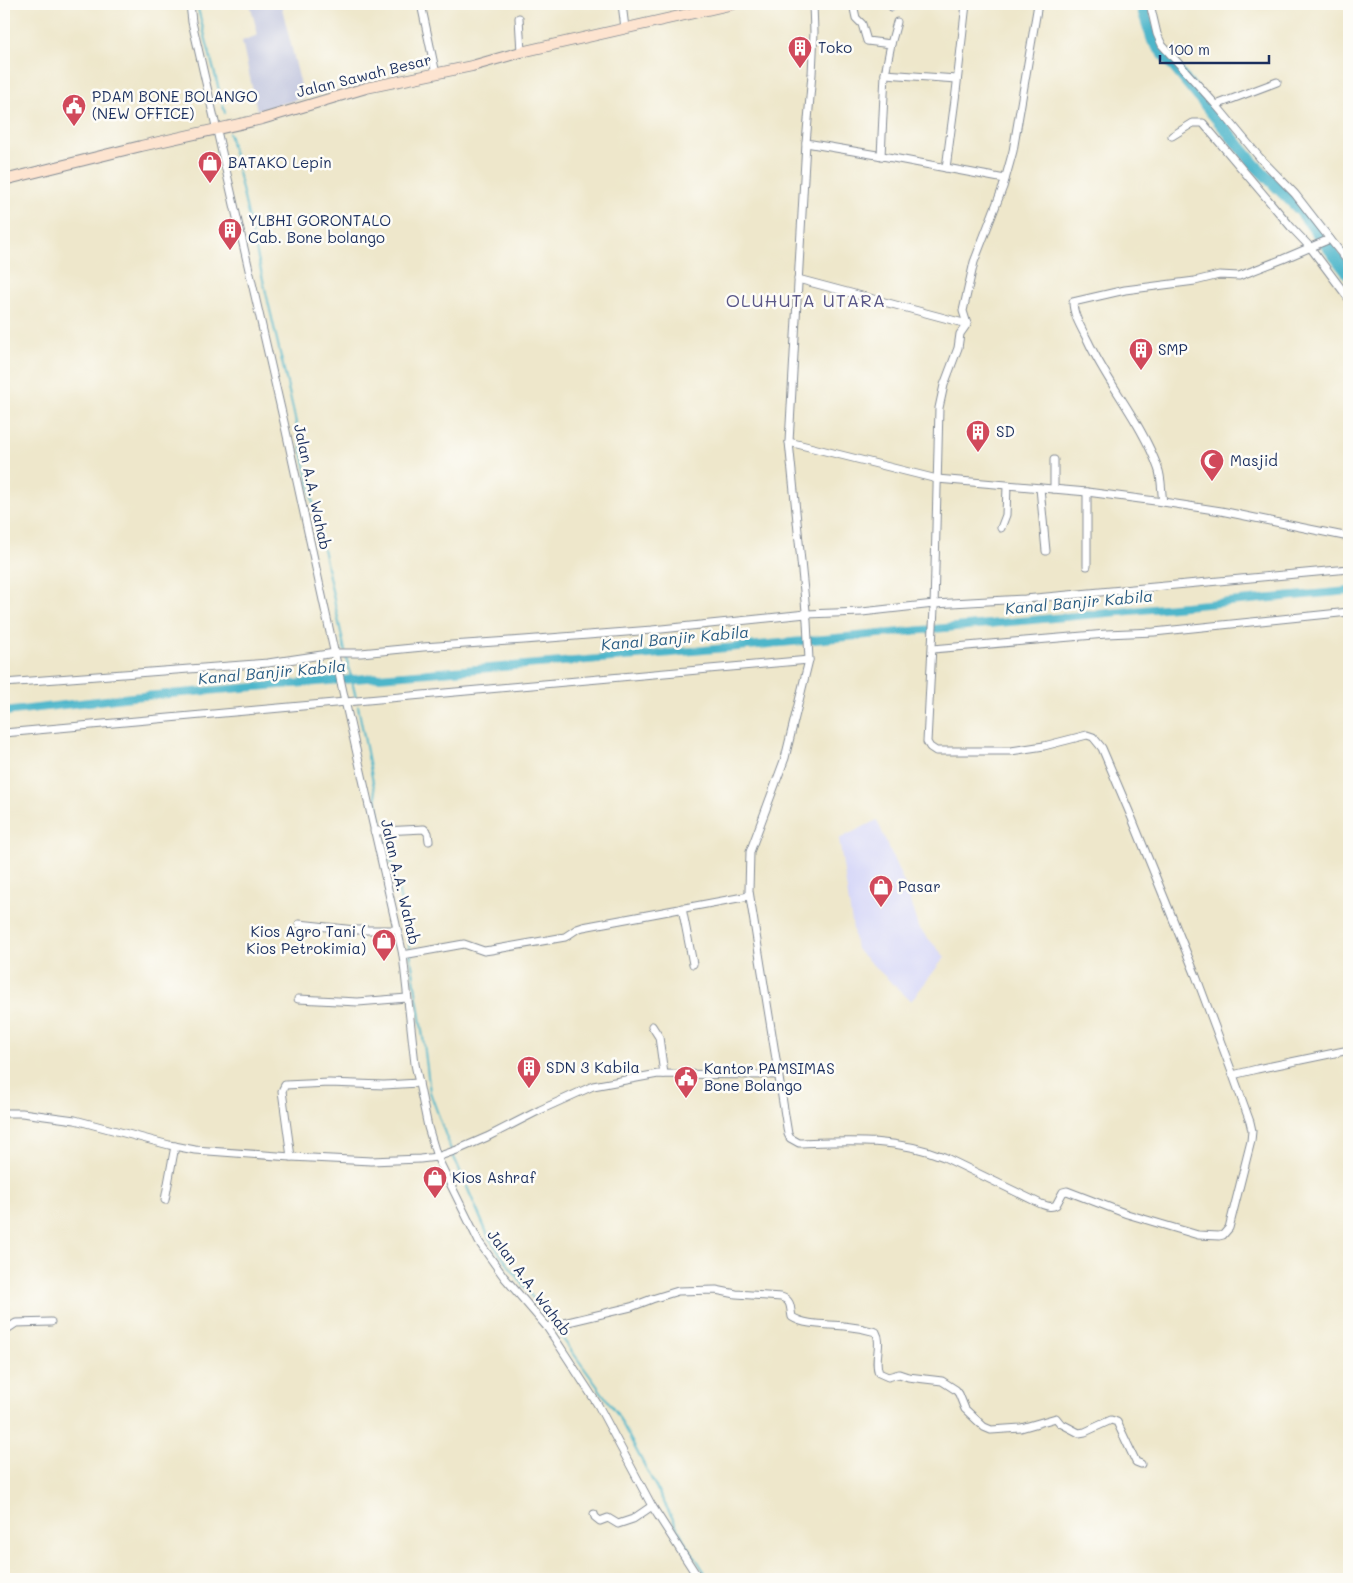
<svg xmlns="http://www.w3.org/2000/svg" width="1353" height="1583" font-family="Mali,sans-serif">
<rect width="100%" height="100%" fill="#fdfcf7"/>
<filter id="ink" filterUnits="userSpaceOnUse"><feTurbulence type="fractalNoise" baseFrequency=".02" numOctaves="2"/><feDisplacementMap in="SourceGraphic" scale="10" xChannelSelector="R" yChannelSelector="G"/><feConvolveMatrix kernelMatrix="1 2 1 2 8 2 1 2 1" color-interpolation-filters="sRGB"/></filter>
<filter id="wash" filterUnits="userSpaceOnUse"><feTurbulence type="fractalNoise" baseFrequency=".0096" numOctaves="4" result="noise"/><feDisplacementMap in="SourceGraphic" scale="20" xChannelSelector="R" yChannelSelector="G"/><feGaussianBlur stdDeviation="1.12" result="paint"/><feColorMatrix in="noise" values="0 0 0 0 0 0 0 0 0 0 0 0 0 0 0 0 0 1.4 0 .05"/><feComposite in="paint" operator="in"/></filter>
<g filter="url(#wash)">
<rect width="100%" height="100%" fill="#eee7cb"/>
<polygon fill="#d6d7f8" points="877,820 906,888 918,927 945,957 911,1001 856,949 839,839"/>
<polygon fill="#bec2dd" points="250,4 281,4 304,98 257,110 242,41 258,35"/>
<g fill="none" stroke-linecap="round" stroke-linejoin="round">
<g stroke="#4db6ca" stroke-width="2">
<polyline points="198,4 198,9 225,113"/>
<polyline points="229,133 293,409 345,651"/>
<polyline points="346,656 356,698"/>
<polyline points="358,706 382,828"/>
<polyline points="383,833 398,888 408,938 424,1044 430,1092 451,1150"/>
<polyline points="453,1155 490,1240 552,1324"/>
<polyline points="555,1328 616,1412 683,1538 709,1579"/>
</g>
<polyline stroke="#4db6ca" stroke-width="8" points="4,712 132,697 649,655 1349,591"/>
<polyline stroke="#4db6ca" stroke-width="12" points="1141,4 1153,41 1254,164 1299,209 1349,275"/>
</g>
</g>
<g filter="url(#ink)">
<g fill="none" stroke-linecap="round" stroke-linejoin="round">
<defs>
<g id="street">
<polyline points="190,4 192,22 284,422 345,701 403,955 415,1064 428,1127 437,1157 479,1242 504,1277 547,1327 559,1345 598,1405 652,1506 699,1579"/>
<polyline points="421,4 436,74"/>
<polyline points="622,4 625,28"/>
<path d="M813,4L814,32L812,74L806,143L789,442L807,621L809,660L785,758L750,852L749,891L788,1134L790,1138L799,1143C849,1141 896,1138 944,1157L1041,1204C1047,1206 1051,1208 1056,1205L1063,1192L1067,1191L1127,1214L1198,1235L1219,1236L1223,1235L1229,1228L1251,1141L1252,1131L1250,1122L1233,1075L1196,976L1131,816L1102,748L1093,737L1087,735L1044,746L1011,751H936L930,747L927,742L934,608L939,408L944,385L958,348L960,334L967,324L963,311L974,262L1003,187L1013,151L1038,4"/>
<polyline points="853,4 856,18 862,24 867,41 891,44 885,74 881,156"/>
<path d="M1150,4L1157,34L1162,45L1216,105L1260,158L1295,194L1330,239L1283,259L1239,276L1219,275L1195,281L1125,290L1073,302C1073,315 1082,329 1088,341C1108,384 1142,423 1158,468C1162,478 1161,491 1163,502"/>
<polyline points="892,7 892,4"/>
<polyline points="519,18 521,52"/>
<polyline points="891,44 897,22"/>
<polyline points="885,74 957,79"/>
<polyline points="1216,105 1277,82"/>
<polyline points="1172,136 1193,123 1203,123 1291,227 1310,247 1349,299"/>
<polyline points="806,143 877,155 1005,179"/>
<polyline points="946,168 956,92 966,4"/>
<polyline points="1330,239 1349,263"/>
<polyline points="798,279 967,324"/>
<polyline points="789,442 937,479 1087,492 1163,502 1221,511 1349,537"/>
<polyline points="1054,460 1054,489"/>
<polyline points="1040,488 1046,551"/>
<polyline points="1087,492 1087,566"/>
<polyline points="1001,528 1006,515 1007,486"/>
<polyline points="933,649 1106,634 1154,632 1349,612"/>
<polyline points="4,683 268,663 335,653 361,653 423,647 524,640 652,630 806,614 862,612 934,604 1025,599 1349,569"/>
<polyline points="4,733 809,660"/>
<polyline points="374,831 383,831 424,829 428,833 429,841"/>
<polyline points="682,908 693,964"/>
<polyline points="299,924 355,930 396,930"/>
<polyline points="403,955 464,944 484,951 491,950 565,937 577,929 583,927 749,896"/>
<polyline points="298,999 358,1002 407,998"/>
<polyline points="652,1026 659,1037 664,1074"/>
<polyline points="1233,1075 1257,1069 1349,1050"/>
<polyline points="4,1113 22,1113 75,1120 169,1145 195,1150 291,1157 371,1161 420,1159 437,1157 457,1150 487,1137 540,1110 593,1086 604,1084 658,1074 779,1075"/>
<polyline points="291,1157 282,1091 285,1085 329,1083 384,1085 419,1083"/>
<polyline points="165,1200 175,1146"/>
<path d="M547,1327L631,1307L652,1299L678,1291L716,1290L736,1294L781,1297C792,1300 790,1308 792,1317C806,1326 828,1324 844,1326C854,1327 865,1329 876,1332C883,1344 873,1360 879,1373L888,1377L899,1374L908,1377L942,1381L956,1390L959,1394L965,1409L984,1427L991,1430L1021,1428L1056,1418L1060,1423L1079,1433L1085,1432L1111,1420L1117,1422L1136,1462L1141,1464"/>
<polyline points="4,1331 16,1323 51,1322"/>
<polyline points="594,1514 595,1517 600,1521 608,1518 618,1524 633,1519 652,1506"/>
</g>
<polyline id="secondary" points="4,180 141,146 262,119 366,88 472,66 521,52 733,4"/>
</defs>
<use href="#street" stroke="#848b94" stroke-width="9"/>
<use href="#secondary" stroke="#848b94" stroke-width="12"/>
<use href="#street" stroke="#fff" stroke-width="7"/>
<use href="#secondary" stroke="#fde4d0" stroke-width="10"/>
</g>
</g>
<defs>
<symbol id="building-pin" viewBox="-11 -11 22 30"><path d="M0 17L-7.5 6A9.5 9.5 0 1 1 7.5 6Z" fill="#d1495b" stroke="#fdfcf7"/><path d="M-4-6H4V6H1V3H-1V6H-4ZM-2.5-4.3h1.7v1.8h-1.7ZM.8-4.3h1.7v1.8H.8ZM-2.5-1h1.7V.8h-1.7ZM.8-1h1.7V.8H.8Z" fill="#fff"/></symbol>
<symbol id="civic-pin" viewBox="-11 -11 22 30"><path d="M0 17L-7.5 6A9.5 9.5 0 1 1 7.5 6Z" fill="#d1495b" stroke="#fdfcf7"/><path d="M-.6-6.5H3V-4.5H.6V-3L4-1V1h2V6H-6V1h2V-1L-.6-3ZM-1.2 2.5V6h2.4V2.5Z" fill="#fff"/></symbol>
<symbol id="shop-pin" viewBox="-11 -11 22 30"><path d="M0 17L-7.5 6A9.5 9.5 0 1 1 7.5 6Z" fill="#d1495b" stroke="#fdfcf7"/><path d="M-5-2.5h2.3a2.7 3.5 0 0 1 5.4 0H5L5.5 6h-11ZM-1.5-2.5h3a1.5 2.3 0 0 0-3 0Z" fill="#fff"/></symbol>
<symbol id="mosque-pin" viewBox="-11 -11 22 30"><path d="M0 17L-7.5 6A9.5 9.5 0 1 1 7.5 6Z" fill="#d1495b" stroke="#fdfcf7"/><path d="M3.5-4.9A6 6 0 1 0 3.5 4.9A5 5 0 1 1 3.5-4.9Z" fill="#fff"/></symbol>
</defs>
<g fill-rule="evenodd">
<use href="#building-pin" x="786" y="34" width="28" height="38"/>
<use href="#civic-pin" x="60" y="92" width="28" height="38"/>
<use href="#shop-pin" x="196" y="149" width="28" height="38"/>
<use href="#building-pin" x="216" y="216" width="28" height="38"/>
<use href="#building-pin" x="1127" y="336" width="28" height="38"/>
<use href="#building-pin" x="964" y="418" width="28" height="38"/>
<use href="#mosque-pin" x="1198" y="447" width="28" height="38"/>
<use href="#shop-pin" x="867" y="873" width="28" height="38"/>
<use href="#shop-pin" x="370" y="927" width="28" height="38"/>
<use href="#building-pin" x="515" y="1054" width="28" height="38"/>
<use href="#civic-pin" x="672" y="1064" width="28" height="38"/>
<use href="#shop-pin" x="421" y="1164" width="28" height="38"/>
</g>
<g text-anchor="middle" stroke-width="5" stroke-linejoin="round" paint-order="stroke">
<g font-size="15" fill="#1b2f5e" stroke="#fdfcf7" text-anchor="start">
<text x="818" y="53">Toko</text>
<text x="92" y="102">PDAM BONE BOLANGO<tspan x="92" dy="17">(NEW OFFICE)</tspan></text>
<text x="228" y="168">BATAKO Lepin</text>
<text x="248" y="226">YLBHI GORONTALO<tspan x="248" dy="17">Cab. Bone bolango</tspan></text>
<text x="1158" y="355">SMP</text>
<text x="996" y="437">SD</text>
<text x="1230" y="466">Masjid</text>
<text x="898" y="892">Pasar</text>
<text x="366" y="937" text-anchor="end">Kios Agro Tani (<tspan x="366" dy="17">Kios Petrokimia)</tspan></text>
<text x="546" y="1073">SDN 3 Kabila</text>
<text x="704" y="1074">Kantor PAMSIMAS<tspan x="704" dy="17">Bone Bolango</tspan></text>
<text x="452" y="1183">Kios Ashraf</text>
</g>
<g font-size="15" fill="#1b2f5e" stroke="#fdfcf7">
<text transform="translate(364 76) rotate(-14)" y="5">Jalan Sawah Besar</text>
<text transform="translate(312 487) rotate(78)" y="5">Jalan A.A. Wahab</text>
<text transform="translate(400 882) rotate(77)" y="5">Jalan A.A. Wahab</text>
<text transform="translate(529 1283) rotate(53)" y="5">Jalan A.A. Wahab</text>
</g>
<g font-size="16" font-style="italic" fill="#2c5e84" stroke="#fdfcf7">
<text transform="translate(1079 602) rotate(-5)" y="6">Kanal Banjir Kabila</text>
<text transform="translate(675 638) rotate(-5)" y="6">Kanal Banjir Kabila</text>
<text transform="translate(272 672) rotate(-5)" y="6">Kanal Banjir Kabila</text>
</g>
<g font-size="18" letter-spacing="1" fill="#5a5788" stroke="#fdfcf7">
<text x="806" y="307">OLUHUTA UTARA</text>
</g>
</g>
<rect width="1353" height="1583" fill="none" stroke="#fdfcf7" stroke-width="20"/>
<path d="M1160 55v8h109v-8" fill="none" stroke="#1b2f5e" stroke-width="2.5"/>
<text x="1168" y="55" font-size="15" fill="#1b2f5e" stroke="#fdfcf7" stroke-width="4" paint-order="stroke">100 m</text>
</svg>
